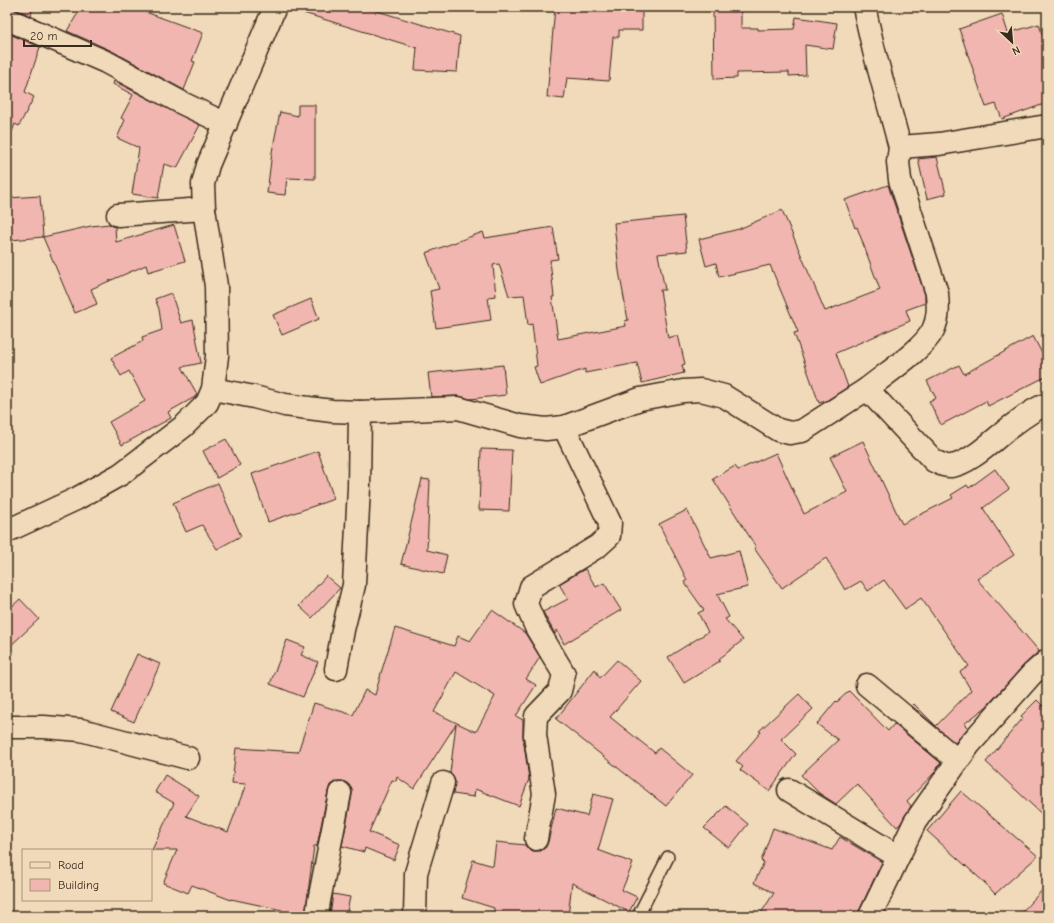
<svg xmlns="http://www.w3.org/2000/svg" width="1054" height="923" font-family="'Comic Neue',sans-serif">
<rect width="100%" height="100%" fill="#f0dab9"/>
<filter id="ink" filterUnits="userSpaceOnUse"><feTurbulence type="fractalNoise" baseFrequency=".025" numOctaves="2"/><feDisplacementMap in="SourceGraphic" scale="8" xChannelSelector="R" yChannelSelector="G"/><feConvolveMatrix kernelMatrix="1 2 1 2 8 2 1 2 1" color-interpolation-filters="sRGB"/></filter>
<g filter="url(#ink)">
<g fill="#f1b6af" stroke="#3b2a1e" fill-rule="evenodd">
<polygon points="11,7 33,7 31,16"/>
<polygon points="85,7 132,7 203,33 192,61 195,62 184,90 112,51 67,31 81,8"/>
<polygon points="297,7 364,7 460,36 457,72 415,70 417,48 297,11"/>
<polygon points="555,7 642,7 642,30 619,30 619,37 613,37 609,81 567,78 564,99 547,97"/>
<polygon points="713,7 741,7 741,28 758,28 758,30 794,29 796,17 837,23 833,49 805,45 806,75 789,76 789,72 737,73 737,78 714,79"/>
<polygon points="1002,14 1008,33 1039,24 1047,50 1047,103 1002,119 996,104 986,107 959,29"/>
<polygon points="7,33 40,47 25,92 34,97 19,126 15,124 10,137 7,136"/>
<polygon points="114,81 200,125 177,168 164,164 158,198 132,194 139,148 117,138 125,120 121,118 133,95 113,84"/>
<polygon points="298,105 315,105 315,179 287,178 285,195 267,193 272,152 280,112 298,116"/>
<polygon points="937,157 946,194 927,199 918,159"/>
<polygon points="888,185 925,295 925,303 906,310 910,321 836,353 848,387 826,401 819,403 794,333 798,332 770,265 719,277 716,263 706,266 699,239 739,229 782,210 825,311 880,290 857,227 855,228 845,200"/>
<polygon points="40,196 43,237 11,240 8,198"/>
<polygon points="683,216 687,251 658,254 665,290 660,290 668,338 678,335 685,364 682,365 684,373 642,383 637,363 585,373 585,369 540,385 534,367 537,366 532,324 528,325 524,295 509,296 499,264 493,265 496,296 488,297 491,320 436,328 430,291 439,289 426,253 483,232 485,238 553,227 558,259 550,260 554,297 552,297 558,339 626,326 625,321 628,320 619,271 614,223"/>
<polygon points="109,224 115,227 116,242 174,225 185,261 148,272 146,265 91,289 97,304 75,313 43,237 91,226"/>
<polygon points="171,293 181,323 193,320 201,363 182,367 197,394 195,397 168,412 171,418 122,445 109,422 145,401 129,371 121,376 111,358 143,341 142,337 162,330 159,309 155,299"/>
<polygon points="311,299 319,319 282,335 273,315"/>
<polygon points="1033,336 1047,363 1047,376 988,406 986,401 941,425 929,401 936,398 927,381 959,365 964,374"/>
<polygon points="503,365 506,395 470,399 458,396 431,397 428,373"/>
<polygon points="226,439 240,465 217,478 203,451"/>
<polygon points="863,441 902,524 953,498 951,495 967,485 969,488 995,469 1009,489 983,508 1014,555 977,579 1039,651 1023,666 986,707 964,724 968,728 955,743 912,706 914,704 936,726 971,690 960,672 969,666 921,598 905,609 884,580 868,591 861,581 845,590 826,558 782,588 754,548 756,547 713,479 735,466 738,470 776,453 804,514 847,492 830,457"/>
<polygon points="481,449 512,450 509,511 479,510"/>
<polygon points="318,451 334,499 268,522 252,474"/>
<polygon points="422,479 430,480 427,550 447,555 443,574 401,564"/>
<polygon points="218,483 241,536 217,549 202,525 186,532 173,503"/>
<polygon points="687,510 711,558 739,551 748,587 717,594 729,617 725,619 743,640 719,659 720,661 684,683 668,657 708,632 698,613 704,610 684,582 687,580 659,524"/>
<polygon points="585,569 596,587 604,583 621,610 564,644 557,630 555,634 543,612 568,599 559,584"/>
<polygon points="326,576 340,588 312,618 299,606"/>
<polygon points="20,599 39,619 7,649 7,611"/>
<path d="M492,610L525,633L540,657L526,679L536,685L516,716L523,720V737L529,779L519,806L475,789L474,797L453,794L455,781L452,775L450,773L456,724L414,789L397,777L396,781L392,780L369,832L400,845L394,860L365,848L364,852L342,846L352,795V789L348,784L343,781H336L330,785L328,791L317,846H314L305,916H280L282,910L231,899V900L192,885L188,893L163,883L177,850H152L174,803L155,792L165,775L199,796L186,816L228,832L246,784L232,783L236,748L298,752L314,703L353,715L365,690L375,695L380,677H381L380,676L395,628L454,646L458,636L470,641ZM456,672L495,696L476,732L434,712Z"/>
<polygon points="287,640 305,647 301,655 318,662 303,697 270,684"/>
<polygon points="137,654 160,664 134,722 111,712"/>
<polygon points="617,660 641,681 610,717 655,753 659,748 692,775 666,806 556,719 595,669 600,678"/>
<polygon points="849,691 888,731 894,724 941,763 935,769 936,771 907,801 911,806 901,823 897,827 857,784 836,804 819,793 801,775 838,740 817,724 836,701 837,702"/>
<polygon points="799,694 813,709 781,739 796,754 769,791 740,770 743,767 736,761 761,732 759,731"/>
<polygon points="1037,700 1047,710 1047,819 986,762 1023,718 1021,716"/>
<polygon points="961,791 1038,856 995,894 986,884 927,831"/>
<polygon points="593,794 613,799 598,850 633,863 622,890 637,897 629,912 572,883 568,916 494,916 494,908 462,898 473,860 493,866 496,842 525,845 528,849 533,851 541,851 546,847 548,842 556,808 587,816"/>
<polygon points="726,806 748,824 729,848 704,828"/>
<polygon points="773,828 832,850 840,837 882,862 859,911 858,916 759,916 774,893 754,883 764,862 761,861"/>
<polygon points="1047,885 1047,916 1018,916"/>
<polygon points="333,894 350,897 346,916 330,916"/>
</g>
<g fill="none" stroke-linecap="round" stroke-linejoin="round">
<defs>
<polyline id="lane" points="638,916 668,857"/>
<g id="street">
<path d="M864,7L874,51L900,147L898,162L900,180L937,293C938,306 939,318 933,330C924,349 884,375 867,389"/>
<polyline points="7,19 106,62 182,103 226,124"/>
<polyline points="900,147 939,144 1047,126"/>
<polyline points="118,215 204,209"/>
<path d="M213,389L254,397L285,405L332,411L360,412L458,408L520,426L546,429L564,427L640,399L683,391L701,390L724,396L778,430L790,433L802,431L867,389L934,461C939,463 945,467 951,466C971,464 997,436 1013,425C1023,417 1035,409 1047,404"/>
<polyline points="7,531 76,499 121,474 184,426 207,403 213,389 217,356 216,286 204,209 203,184 208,165 275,7"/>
<polyline points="336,669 343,630 354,585 359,488 360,412"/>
<polyline points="867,685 958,761"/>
<polyline points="7,727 44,727 81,730 188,758"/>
<polyline points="789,790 897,856"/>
<polyline points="536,839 544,794 535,735 536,716 560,691 564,674 536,627 526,604 531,587 598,546 609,536 610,523 564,427"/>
<polyline points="317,916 319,901 340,793"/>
<polyline points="415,916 416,873 443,783"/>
<polyline points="870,916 915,822 969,745 1032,674 1047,661"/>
</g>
</defs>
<use href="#lane" stroke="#3b2a1e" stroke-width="14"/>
<use href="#street" stroke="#3b2a1e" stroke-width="25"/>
<use href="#lane" stroke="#f0dab9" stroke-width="11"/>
<use href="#street" stroke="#f0dab9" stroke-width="22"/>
</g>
</g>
<rect width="1054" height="923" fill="none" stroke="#f0dab9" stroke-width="24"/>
<rect x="12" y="12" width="1030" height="899" fill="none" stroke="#3b2a1e" stroke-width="1.5" filter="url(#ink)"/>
<rect x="22" y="849" width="130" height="52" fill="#f0dab9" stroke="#a8947b"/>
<rect x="30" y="862" width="20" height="6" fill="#f0dab9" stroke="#a8947b"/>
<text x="58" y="869" font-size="12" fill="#3b2a1e">Road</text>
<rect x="30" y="879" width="20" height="12" fill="#f1b6af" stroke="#a8947b"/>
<text x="58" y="889" font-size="12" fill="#3b2a1e">Building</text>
<g transform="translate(1012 42) rotate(154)" stroke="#f0dab9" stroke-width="3" paint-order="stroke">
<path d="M0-3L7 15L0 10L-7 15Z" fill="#3b2a1e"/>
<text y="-6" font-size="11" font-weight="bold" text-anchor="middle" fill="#3b2a1e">N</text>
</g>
<path d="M24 40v6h67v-6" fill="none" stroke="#3b2a1e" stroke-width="2"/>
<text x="30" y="40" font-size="12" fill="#3b2a1e" stroke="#f0dab9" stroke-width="3" paint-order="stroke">20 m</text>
</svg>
